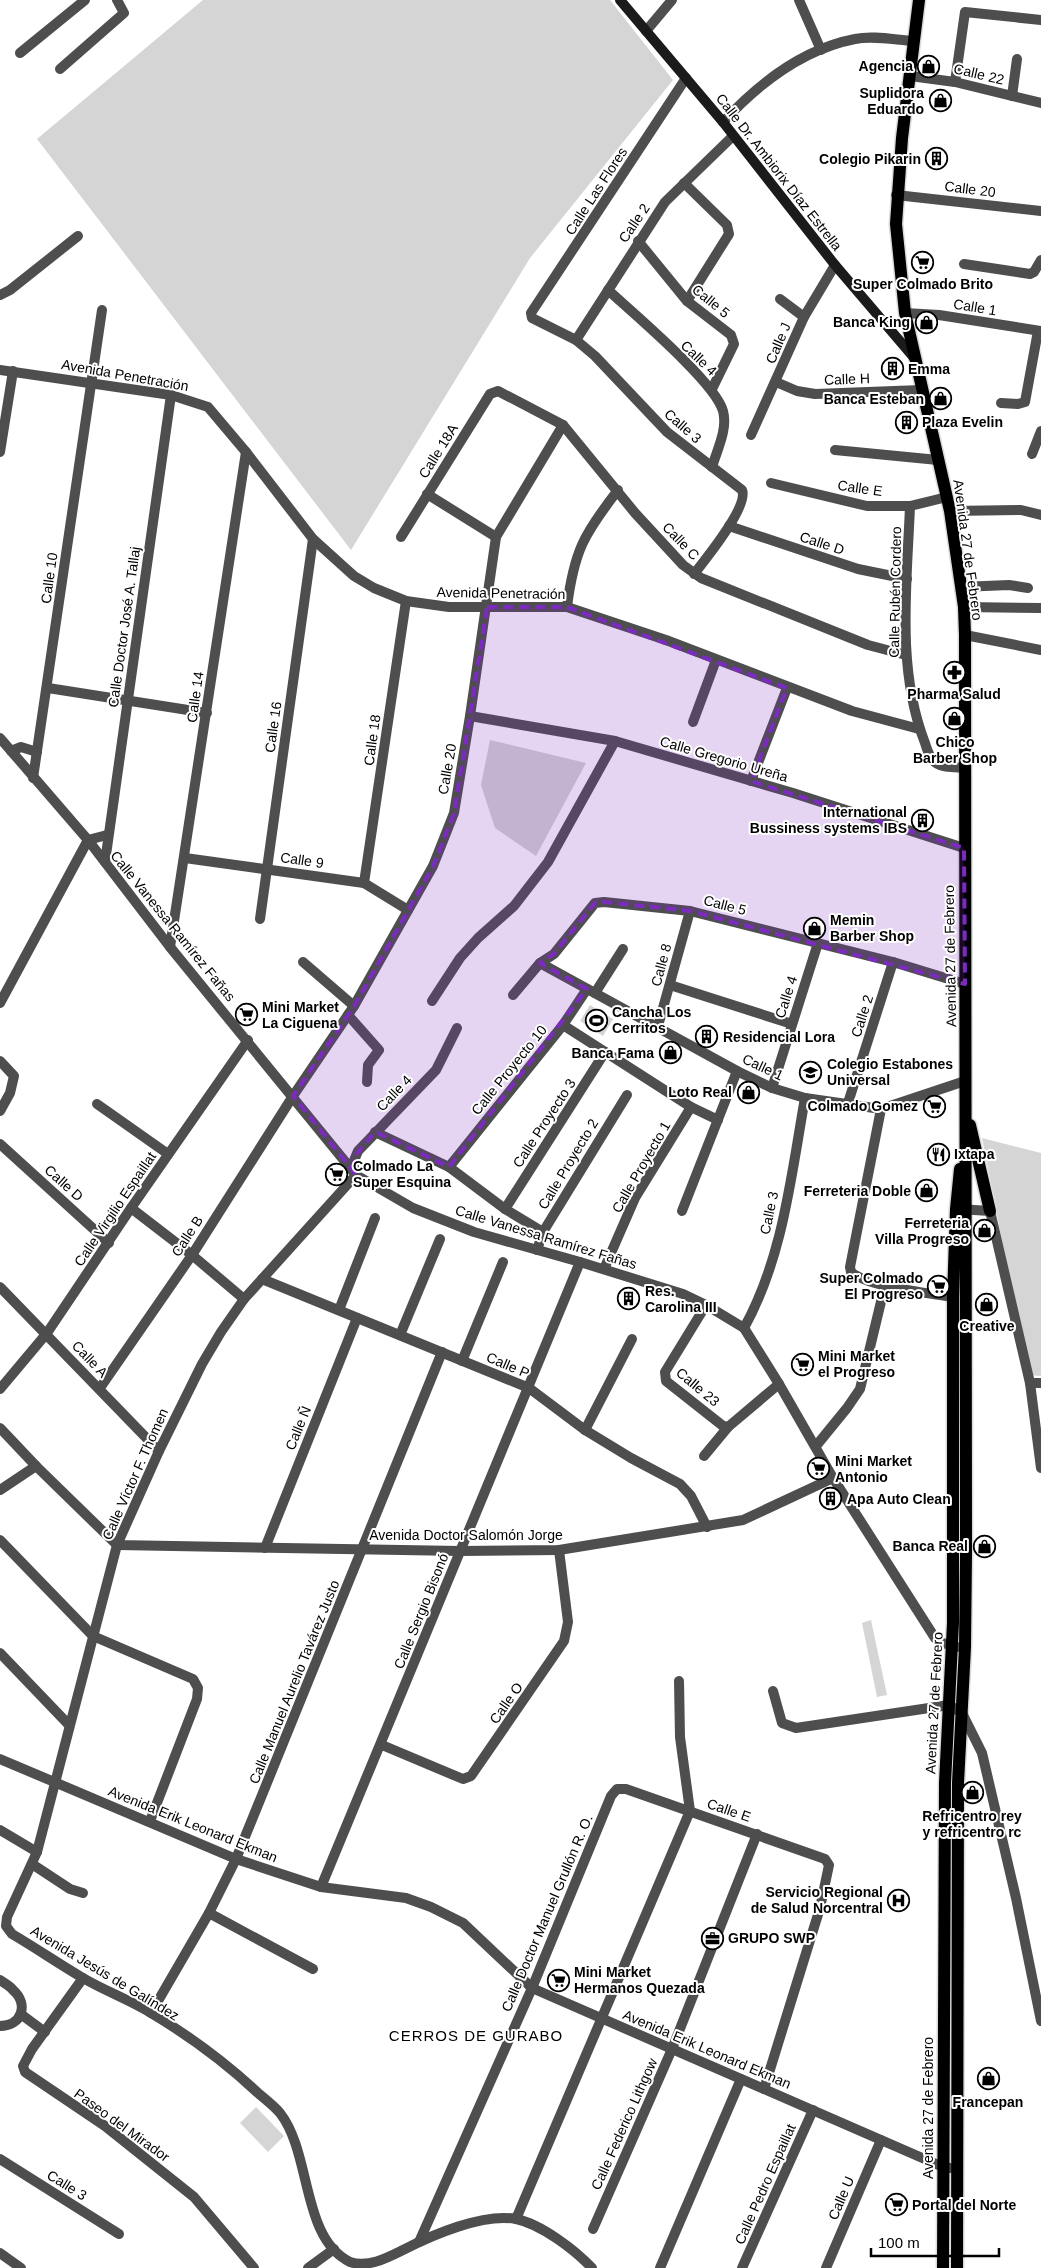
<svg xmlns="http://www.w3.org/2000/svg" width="1041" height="2268" font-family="Helvetica,sans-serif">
<rect width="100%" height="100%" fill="#fff"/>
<g fill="#d5d5d5">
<polygon points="203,0 610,0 673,80 530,258 351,550 37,139"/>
<polygon points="490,740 586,763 536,856 495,828 481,785"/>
<polygon points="590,1005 613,1019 603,1036 580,1021"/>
<polygon points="982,1138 1041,1153 1041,1376 1028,1375"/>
<polygon points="871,1620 887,1695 877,1697 862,1623"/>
<polygon points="256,2107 284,2136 268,2152 240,2123"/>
</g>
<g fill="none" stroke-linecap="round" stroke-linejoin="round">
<defs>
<g id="primary">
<polyline points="919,0 902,138 896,224 905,313 950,511 964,607 965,635 966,1554 965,1647 958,1783 957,2268"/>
<polyline points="970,1125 990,1211"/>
<polyline points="943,2268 945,1783 953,1623 953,1297 956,1209 960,1169"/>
</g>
</defs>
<use href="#primary" stroke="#dbdbdb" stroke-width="15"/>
<g stroke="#4e4e4e" stroke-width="10">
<polyline points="799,0 821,50"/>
<polyline points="646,31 672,0"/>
<polyline points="20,53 85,0"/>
<polyline points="60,69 124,13 117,0"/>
<polyline points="910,76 955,82 1041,103"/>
<path d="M686,78L531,313L532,318L576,340L595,356L667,432L742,490C749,506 705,560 694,574"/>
<polyline points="955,82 965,12 1041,20"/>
<polyline points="1012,96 1017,59"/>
<path d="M723,122C758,84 803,49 855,39C873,35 896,40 914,41"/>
<polyline points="684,183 727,225 729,234 687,301"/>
<polyline points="896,195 1041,211"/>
<polyline points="638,241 687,301 731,335 734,344 712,389"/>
<polyline points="964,264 1030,274 1034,272 1041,260"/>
<path d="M608,290C634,314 715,382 723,411C728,429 717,450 712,467"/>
<polyline points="0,295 10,290 78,236"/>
<polyline points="780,299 804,317"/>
<polyline points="905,313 939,315 1041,331"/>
<polyline points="576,340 665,202 733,136"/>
<polyline points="0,370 171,395 208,407 246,452 313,539 354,576 374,588 406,601 449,607 567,607 666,640 852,711 919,729"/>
<polyline points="776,382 797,391 815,394 921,390"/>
<polyline points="1001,403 1018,404 1025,402 1038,331"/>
<polyline points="751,435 804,317 835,265"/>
<polyline points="835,450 938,460"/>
<polyline points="0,452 13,371"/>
<polyline points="1032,454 1041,431"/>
<polyline points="771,483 867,506 910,506 947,497"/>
<polyline points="427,494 496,537"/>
<path d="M910,506C907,584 896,669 925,743C927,749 930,760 936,763C943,768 957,767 966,768"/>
<polyline points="950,511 1021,510 1041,515"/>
<polyline points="729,526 858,569 907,579"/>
<polyline points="401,537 490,394 498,391 563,425 635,513 683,565 701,578 868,645 906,655"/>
<polyline points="961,587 1009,585 1028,588"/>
<path d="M567,607C574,551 584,534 618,490"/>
<polyline points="964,607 1041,608"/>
<polyline points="965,635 1041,650"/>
<polyline points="48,688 207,713"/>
<polyline points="470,716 615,741 793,793 964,848"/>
<polyline points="693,722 716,660"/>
<polyline points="11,751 21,747 37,752"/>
<polyline points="33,778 102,310"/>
<polyline points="751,781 787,688"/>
<polyline points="185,858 364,883 408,910"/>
<polyline points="105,862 171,395"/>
<polyline points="364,883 406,601"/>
<polyline points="260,919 313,539"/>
<polyline points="170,947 246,452"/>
<polyline points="303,962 354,1006"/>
<polyline points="540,963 737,1071 772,1088 805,1098 881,1109 965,1081"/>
<polyline points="670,985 792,1024"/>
<polyline points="595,993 623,949"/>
<polyline points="513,995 540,963 554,954 595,903 604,902 690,911 893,962 965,984"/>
<polyline points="432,1001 460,958 478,938 514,906 548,862 615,741"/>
<polyline points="0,1003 88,840 107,835"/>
<polyline points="348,1015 379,1050 368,1065 367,1082"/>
<polyline points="563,1025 691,1107 718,1120"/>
<polyline points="658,1026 690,911"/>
<path d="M457,1028L436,1070L358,1151L353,1163L356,1175L244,1299L221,1332L202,1364L159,1451L117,1545L37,1852L7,1917L6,1926L12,1934C36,1948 59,1964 83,1978C105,1991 130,2000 151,2013C188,2035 226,2063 258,2093C265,2099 274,2106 280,2113C312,2154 301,2238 350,2262C368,2268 387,2258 403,2250C432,2235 483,2213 516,2219C541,2224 575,2250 592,2268"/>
<polyline points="0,1061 14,1076 10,1093 0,1111"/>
<polyline points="772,1088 818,943"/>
<polyline points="97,1104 168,1154"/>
<polyline points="847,1106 893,962"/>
<path d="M881,1109L850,1267L851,1272C868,1287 930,1293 953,1297"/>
<polyline points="375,1132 449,1167 505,1209 543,1232"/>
<polyline points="0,1144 109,1243"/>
<polyline points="449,1167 563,1025 587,989"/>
<polyline points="131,1208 192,1255 244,1299"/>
<polyline points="505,1209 605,1052"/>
<polyline points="958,1209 990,1211 1030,1383 1041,1468"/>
<polyline points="682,1211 737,1071"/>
<polyline points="537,1250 543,1232 627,1095"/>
<polyline points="604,1269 635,1198 691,1107"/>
<polyline points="262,1279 529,1388 585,1430 631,1458 680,1484 691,1496 707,1527"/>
<polyline points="0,1287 159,1451"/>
<polyline points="706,1305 665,1372 666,1381 723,1426 728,1427 779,1384"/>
<polyline points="339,1310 375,1218"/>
<path d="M744,1328C783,1258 791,1176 805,1098"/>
<polyline points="400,1335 440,1239"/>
<polyline points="462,1361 503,1262"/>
<polyline points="1030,1383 1041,1383"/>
<polyline points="100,1388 192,1255 293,1096 354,1006 433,866 454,813 470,716 496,537 563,425"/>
<polyline points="0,1389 47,1333 131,1208 248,1040"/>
<polyline points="0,1428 36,1466 117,1545 460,1551 559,1550 743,1520 833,1478"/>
<polyline points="585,1430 632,1339"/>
<polyline points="816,1446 847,1408 860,1389 885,1285"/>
<polyline points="704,1456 728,1427"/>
<polyline points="0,1490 36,1466"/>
<polyline points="0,1540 93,1636 193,1679 198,1688 197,1699 150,1821"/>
<polyline points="265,1548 357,1318"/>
<polyline points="0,1653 69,1725"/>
<polyline points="773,1691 782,1723 796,1728 949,1705 962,1713 982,1753 1016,1898 1041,2021"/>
<polyline points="382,1745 463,1779 471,1776 564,1641 568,1622 559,1550"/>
<polyline points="0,1759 236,1859 321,1887 406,1898 431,1907 463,1923 532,1988 943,2167 950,2168"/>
<polyline points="0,1830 37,1852"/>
<polyline points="32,1864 70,1889 83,1893"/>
<polyline points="321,1887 580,1262"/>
<polyline points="209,1913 313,1969"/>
<polyline points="83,1978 32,2049 23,2066 25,2072 105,2126 194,2197 254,2268"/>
<path d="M0,1980C4,1983 10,1986 13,1990C29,2004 22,2026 0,2026"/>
<polyline points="151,2013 209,1913 236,1859 442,1352"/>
<polyline points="22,2015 45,2032"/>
<polyline points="0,2159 119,2234"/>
<polyline points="516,2219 690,1811 680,1737 679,1681"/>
<polyline points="593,2229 672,2049 757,1834"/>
<polyline points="419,2242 532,1988 611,1796 617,1789 626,1789 825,1859 829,1865 820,1908 764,2089"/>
<polyline points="0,2253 21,2268"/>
<polyline points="308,2268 334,2249"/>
<polyline points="660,2268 741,2079"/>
<polyline points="742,2268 813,2110"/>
<polyline points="826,2268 881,2140"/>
</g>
<polyline stroke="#4e4e4e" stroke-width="10" points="0,738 88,840 170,947 356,1175 413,1208 474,1232 580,1262 683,1294 706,1305 744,1328 779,1384 833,1478 935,1638 939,1642 957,1647"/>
<polyline stroke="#1b1b1b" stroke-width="10" points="620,0 723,122 835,265 916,360"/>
<use href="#primary" stroke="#000" stroke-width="12"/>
</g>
<path fill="#7b2cbf" fill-opacity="0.2" stroke="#7b2cbf" stroke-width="4" stroke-dasharray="10 6" stroke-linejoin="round" d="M487,607H567L787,688L751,781L964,848L965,984L690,911L604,902L595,903L554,954L540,963L587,989L449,1167L375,1132L354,1157L356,1175L293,1096L354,1006L433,866L454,813Z"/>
<defs>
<symbol id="shop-ring" viewBox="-11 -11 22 22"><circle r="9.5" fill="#fff" stroke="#000" stroke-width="1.5"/><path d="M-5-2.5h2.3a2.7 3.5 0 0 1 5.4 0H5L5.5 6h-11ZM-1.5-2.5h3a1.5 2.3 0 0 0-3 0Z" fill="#000"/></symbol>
<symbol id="building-ring" viewBox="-11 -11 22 22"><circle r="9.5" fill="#fff" stroke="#000" stroke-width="1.5"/><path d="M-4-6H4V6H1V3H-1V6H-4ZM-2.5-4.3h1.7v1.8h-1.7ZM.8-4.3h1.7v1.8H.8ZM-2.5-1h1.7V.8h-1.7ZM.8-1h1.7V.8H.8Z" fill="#000"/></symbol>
<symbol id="supermarket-ring" viewBox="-11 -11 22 22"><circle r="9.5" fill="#fff" stroke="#000" stroke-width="1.5"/><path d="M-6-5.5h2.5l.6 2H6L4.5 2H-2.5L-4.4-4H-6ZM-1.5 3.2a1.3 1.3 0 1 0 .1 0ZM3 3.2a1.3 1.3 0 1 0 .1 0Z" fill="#000"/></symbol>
<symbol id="pharmacy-ring" viewBox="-11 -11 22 22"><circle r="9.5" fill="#fff" stroke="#000" stroke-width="1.5"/><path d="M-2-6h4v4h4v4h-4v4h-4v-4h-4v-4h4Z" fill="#000"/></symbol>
<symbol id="stadium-ring" viewBox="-11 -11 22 22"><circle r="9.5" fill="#fff" stroke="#000" stroke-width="1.5"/><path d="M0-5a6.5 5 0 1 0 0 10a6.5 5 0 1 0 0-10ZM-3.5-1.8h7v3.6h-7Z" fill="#000"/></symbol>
<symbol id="school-ring" viewBox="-11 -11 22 22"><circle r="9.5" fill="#fff" stroke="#000" stroke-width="1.5"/><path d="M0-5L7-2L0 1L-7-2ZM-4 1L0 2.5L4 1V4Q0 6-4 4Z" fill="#000"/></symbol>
<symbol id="restaurant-ring" viewBox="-11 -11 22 22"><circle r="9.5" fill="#fff" stroke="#000" stroke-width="1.5"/><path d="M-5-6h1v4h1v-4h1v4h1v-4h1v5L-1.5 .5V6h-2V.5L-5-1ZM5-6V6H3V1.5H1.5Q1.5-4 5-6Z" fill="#000"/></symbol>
<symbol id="hospital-ring" viewBox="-11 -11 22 22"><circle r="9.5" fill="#fff" stroke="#000" stroke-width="1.5"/><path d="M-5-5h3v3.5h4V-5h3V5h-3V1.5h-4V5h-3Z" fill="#000"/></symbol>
<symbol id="office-ring" viewBox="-11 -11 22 22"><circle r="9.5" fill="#fff" stroke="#000" stroke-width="1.5"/><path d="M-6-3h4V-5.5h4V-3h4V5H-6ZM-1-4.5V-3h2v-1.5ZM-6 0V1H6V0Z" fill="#000"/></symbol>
</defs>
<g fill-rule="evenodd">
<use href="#shop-ring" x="916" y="54" width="25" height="25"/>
<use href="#shop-ring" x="928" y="88" width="25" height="25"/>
<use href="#building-ring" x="924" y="146" width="25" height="25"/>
<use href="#supermarket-ring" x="910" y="250" width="25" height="25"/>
<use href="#shop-ring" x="914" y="310" width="25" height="25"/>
<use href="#building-ring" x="880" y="356" width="25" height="25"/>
<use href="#shop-ring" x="928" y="386" width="25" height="25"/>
<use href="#building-ring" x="894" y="410" width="25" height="25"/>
<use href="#pharmacy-ring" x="942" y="660" width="25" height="25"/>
<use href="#shop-ring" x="942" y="706" width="25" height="25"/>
<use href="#building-ring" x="910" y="808" width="25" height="25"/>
<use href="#shop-ring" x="802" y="916" width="25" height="25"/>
<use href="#supermarket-ring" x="234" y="1002" width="25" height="25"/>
<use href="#stadium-ring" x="584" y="1008" width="25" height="25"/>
<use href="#building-ring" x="694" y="1024" width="25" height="25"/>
<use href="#shop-ring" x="658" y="1040" width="25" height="25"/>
<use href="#school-ring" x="798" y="1060" width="25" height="25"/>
<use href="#shop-ring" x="736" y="1080" width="25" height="25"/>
<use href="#supermarket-ring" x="922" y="1094" width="25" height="25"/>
<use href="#restaurant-ring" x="926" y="1142" width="25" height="25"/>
<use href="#supermarket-ring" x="324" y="1162" width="25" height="25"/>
<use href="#shop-ring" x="914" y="1178" width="25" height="25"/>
<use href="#shop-ring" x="972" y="1218" width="25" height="25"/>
<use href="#supermarket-ring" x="926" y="1274" width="25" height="25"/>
<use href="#building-ring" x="616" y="1286" width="25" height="25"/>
<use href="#shop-ring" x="974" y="1292" width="25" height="25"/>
<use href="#supermarket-ring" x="790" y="1352" width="25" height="25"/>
<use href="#supermarket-ring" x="806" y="1456" width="25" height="25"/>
<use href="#building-ring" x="818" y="1486" width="25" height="25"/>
<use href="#shop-ring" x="972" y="1534" width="25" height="25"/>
<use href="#shop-ring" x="960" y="1780" width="25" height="25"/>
<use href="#hospital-ring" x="886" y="1888" width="25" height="25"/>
<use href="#office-ring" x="700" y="1926" width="25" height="25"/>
<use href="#supermarket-ring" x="546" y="1968" width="25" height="25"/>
<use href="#shop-ring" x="976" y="2066" width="25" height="25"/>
<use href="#supermarket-ring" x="884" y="2192" width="25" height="25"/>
</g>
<g text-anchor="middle" stroke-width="4" stroke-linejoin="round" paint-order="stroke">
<g font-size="14" font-weight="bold" fill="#000" stroke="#fff" text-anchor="start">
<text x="913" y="71" text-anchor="end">Agencia</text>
<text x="924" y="98" text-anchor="end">Suplidora<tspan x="924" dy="16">Eduardo</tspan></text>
<text x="921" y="164" text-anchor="end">Colegio Pikarin</text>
<text x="923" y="289" text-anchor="middle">Super Colmado Brito</text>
<text x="910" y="327" text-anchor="end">Banca King</text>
<text x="908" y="374">Emma</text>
<text x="924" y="404" text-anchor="end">Banca Esteban</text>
<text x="922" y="427">Plaza Evelin</text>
<text x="954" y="699" text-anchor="middle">Pharma Salud</text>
<text x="955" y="747" text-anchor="middle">Chico<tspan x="955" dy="16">Barber Shop</tspan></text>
<text x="907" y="817" text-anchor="end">International<tspan x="907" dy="16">Bussiness systems IBS</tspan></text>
<text x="830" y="925">Memin<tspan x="830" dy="16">Barber Shop</tspan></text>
<text x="262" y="1012">Mini Market<tspan x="262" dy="16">La Ciguena</tspan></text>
<text x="612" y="1017">Cancha Los<tspan x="612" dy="16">Cerritos</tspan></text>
<text x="723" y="1042">Residencial Lora</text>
<text x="654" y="1058" text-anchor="end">Banca Fama</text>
<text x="827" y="1069">Colegio Estabones<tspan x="827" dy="16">Universal</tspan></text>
<text x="732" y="1097" text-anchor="end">Loto Real</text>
<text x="918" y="1111" text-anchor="end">Colmado Gomez</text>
<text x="954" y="1159">Ixtapa</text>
<text x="353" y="1171">Colmado La<tspan x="353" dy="16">Super Esquina</tspan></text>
<text x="911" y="1196" text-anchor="end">Ferreteria Doble</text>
<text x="969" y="1228" text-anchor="end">Ferreteria<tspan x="969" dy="16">Villa Progreso</tspan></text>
<text x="923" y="1283" text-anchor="end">Super Colmado<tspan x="923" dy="16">El Progreso</tspan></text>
<text x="645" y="1296">Res.<tspan x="645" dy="16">Carolina III</tspan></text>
<text x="987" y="1331" text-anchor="middle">Creative</text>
<text x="818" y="1361">Mini Market<tspan x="818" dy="16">el Progreso</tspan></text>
<text x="835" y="1466">Mini Market<tspan x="835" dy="16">Antonio</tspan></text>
<text x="847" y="1504">Apa Auto Clean</text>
<text x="968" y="1551" text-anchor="end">Banca Real</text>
<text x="972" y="1821" text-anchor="middle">Refricentro rey<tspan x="972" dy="16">y refricentro rc</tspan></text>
<text x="883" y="1897" text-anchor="end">Servicio Regional<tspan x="883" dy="16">de Salud Norcentral</tspan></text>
<text x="728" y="1943">GRUPO SWP</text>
<text x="574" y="1977">Mini Market<tspan x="574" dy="16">Hermanos Quezada</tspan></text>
<text x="988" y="2107" text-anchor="middle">Francepan</text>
<text x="912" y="2210">Portal del Norte</text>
</g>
<g font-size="14" fill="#000" stroke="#fff">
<text transform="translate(979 74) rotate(13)" y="5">Calle 22</text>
<text transform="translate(779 172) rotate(52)" y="5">Calle Dr. Ambiorix Díaz Estrella</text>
<text transform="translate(970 189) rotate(7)" y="5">Calle 20</text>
<text transform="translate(596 191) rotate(-57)" y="5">Calle Las Flores</text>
<text transform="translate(634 223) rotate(-56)" y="5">Calle 2</text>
<text transform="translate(711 301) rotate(39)" y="5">Calle 5</text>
<text transform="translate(975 307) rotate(9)" y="5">Calle 1</text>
<text transform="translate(778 343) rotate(-67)" y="5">Calle J</text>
<text transform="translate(699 358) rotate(44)" y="5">Calle 4</text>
<text transform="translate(125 375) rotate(10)" y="5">Avenida Penetración</text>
<text transform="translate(847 379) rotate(-2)" y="5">Calle H</text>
<text transform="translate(683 426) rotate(41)" y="5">Calle 3</text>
<text transform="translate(438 451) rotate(-58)" y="5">Calle 18A</text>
<text transform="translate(860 488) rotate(8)" y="5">Calle E</text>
<text transform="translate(681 541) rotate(46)" y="5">Calle C</text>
<text transform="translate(822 543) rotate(18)" y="5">Calle D</text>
<text transform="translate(968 550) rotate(82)" y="5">Avenida 27 de Febrero</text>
<text transform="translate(49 578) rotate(-82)" y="5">Calle 10</text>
<text transform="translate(895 592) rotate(-89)" y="5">Calle Rubén Cordero</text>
<text transform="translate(501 593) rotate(1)" y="5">Avenida Penetración</text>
<text transform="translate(124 627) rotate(-82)" y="5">Calle Doctor José A. Tallaj</text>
<text transform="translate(195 697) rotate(-82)" y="5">Calle 14</text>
<text transform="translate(273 727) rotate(-82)" y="5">Calle 16</text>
<text transform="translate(372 740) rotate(-82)" y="5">Calle 18</text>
<text transform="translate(724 759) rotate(16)" y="5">Calle Gregorio Ureña</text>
<text transform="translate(447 769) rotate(-80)" y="5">Calle 20</text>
<text transform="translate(302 860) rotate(8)" y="5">Calle 9</text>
<text transform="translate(725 905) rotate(14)" y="5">Calle 5</text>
<text transform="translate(173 926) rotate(51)" y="5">Calle Vanessa Ramírez Fañas</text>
<text transform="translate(950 956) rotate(-91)" y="5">Avenida 27 de Febrero</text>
<text transform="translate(661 965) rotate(-75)" y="5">Calle 8</text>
<text transform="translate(786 997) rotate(-72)" y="5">Calle 4</text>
<text transform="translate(862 1016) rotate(-72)" y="5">Calle 2</text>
<text transform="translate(763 1067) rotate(25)" y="5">Calle 1</text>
<text transform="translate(509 1070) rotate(-51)" y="5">Calle Proyecto 10</text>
<text transform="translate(394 1093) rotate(-46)" y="5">Calle 4</text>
<text transform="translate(544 1123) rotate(-57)" y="5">Calle Proyecto 3</text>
<text transform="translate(568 1164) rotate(-59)" y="5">Calle Proyecto 2</text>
<text transform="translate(641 1167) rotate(-60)" y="5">Calle Proyecto 1</text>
<text transform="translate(64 1183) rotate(42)" y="5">Calle D</text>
<text transform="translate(115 1209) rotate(-56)" y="5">Calle Virgilio Espaillat</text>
<text transform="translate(769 1213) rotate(-78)" y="5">Calle 3</text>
<text transform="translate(187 1236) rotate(-57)" y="5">Calle B</text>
<text transform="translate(546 1237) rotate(17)" y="5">Calle Vanessa Ramírez Fañas</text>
<text transform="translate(90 1359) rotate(46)" y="5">Calle A</text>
<text transform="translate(508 1365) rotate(23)" y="5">Calle P</text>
<text transform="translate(698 1387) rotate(40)" y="5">Calle 23</text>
<text transform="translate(298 1428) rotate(-68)" y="5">Calle Ñ</text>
<text transform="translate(135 1474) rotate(-66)" y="5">Calle Víctor F. Thomen</text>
<text x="466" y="1540">Avenida Doctor Salomón Jorge</text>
<text transform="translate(421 1611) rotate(-68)" y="5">Calle Sergio Bisonó</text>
<text transform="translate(294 1682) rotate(-68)" y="5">Calle Manuel Aurelio Tavárez Justo</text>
<text transform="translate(506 1703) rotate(-55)" y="5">Calle O</text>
<text transform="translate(934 1703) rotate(-87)" y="5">Avenida 27 de Febrero</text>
<text transform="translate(729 1810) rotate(19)" y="5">Calle E</text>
<text transform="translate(193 1824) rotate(22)" y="5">Avenida Erik Leonard Ekman</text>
<text transform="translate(547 1913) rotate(-67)" y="5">Calle Doctor Manuel Grullón R. O.</text>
<text transform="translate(105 1973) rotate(31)" y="5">Avenida Jesús de Galíndez</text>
<text transform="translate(707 2049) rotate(23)" y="5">Avenida Erik Leonard Ekman</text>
<text transform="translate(928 2108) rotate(-90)" y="5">Avenida 27 de Febrero</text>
<text transform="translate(624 2124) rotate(-66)" y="5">Calle Federico Lithgow</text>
<text transform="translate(122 2125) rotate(36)" y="5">Paseo del Mirador</text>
<text transform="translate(765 2184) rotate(-66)" y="5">Calle Pedro Espaillat</text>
<text transform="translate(67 2185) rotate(32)" y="5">Calle 3</text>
<text transform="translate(841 2198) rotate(-67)" y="5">Calle U</text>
</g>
<g font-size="15" letter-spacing="1" fill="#000" stroke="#fff">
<text x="476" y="2041">CERROS DE GURABO</text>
</g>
</g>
<path d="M871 2248v8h128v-8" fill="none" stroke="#000000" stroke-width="2.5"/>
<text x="878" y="2248" font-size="15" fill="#000000" stroke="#ffffff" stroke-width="4" paint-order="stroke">100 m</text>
</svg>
